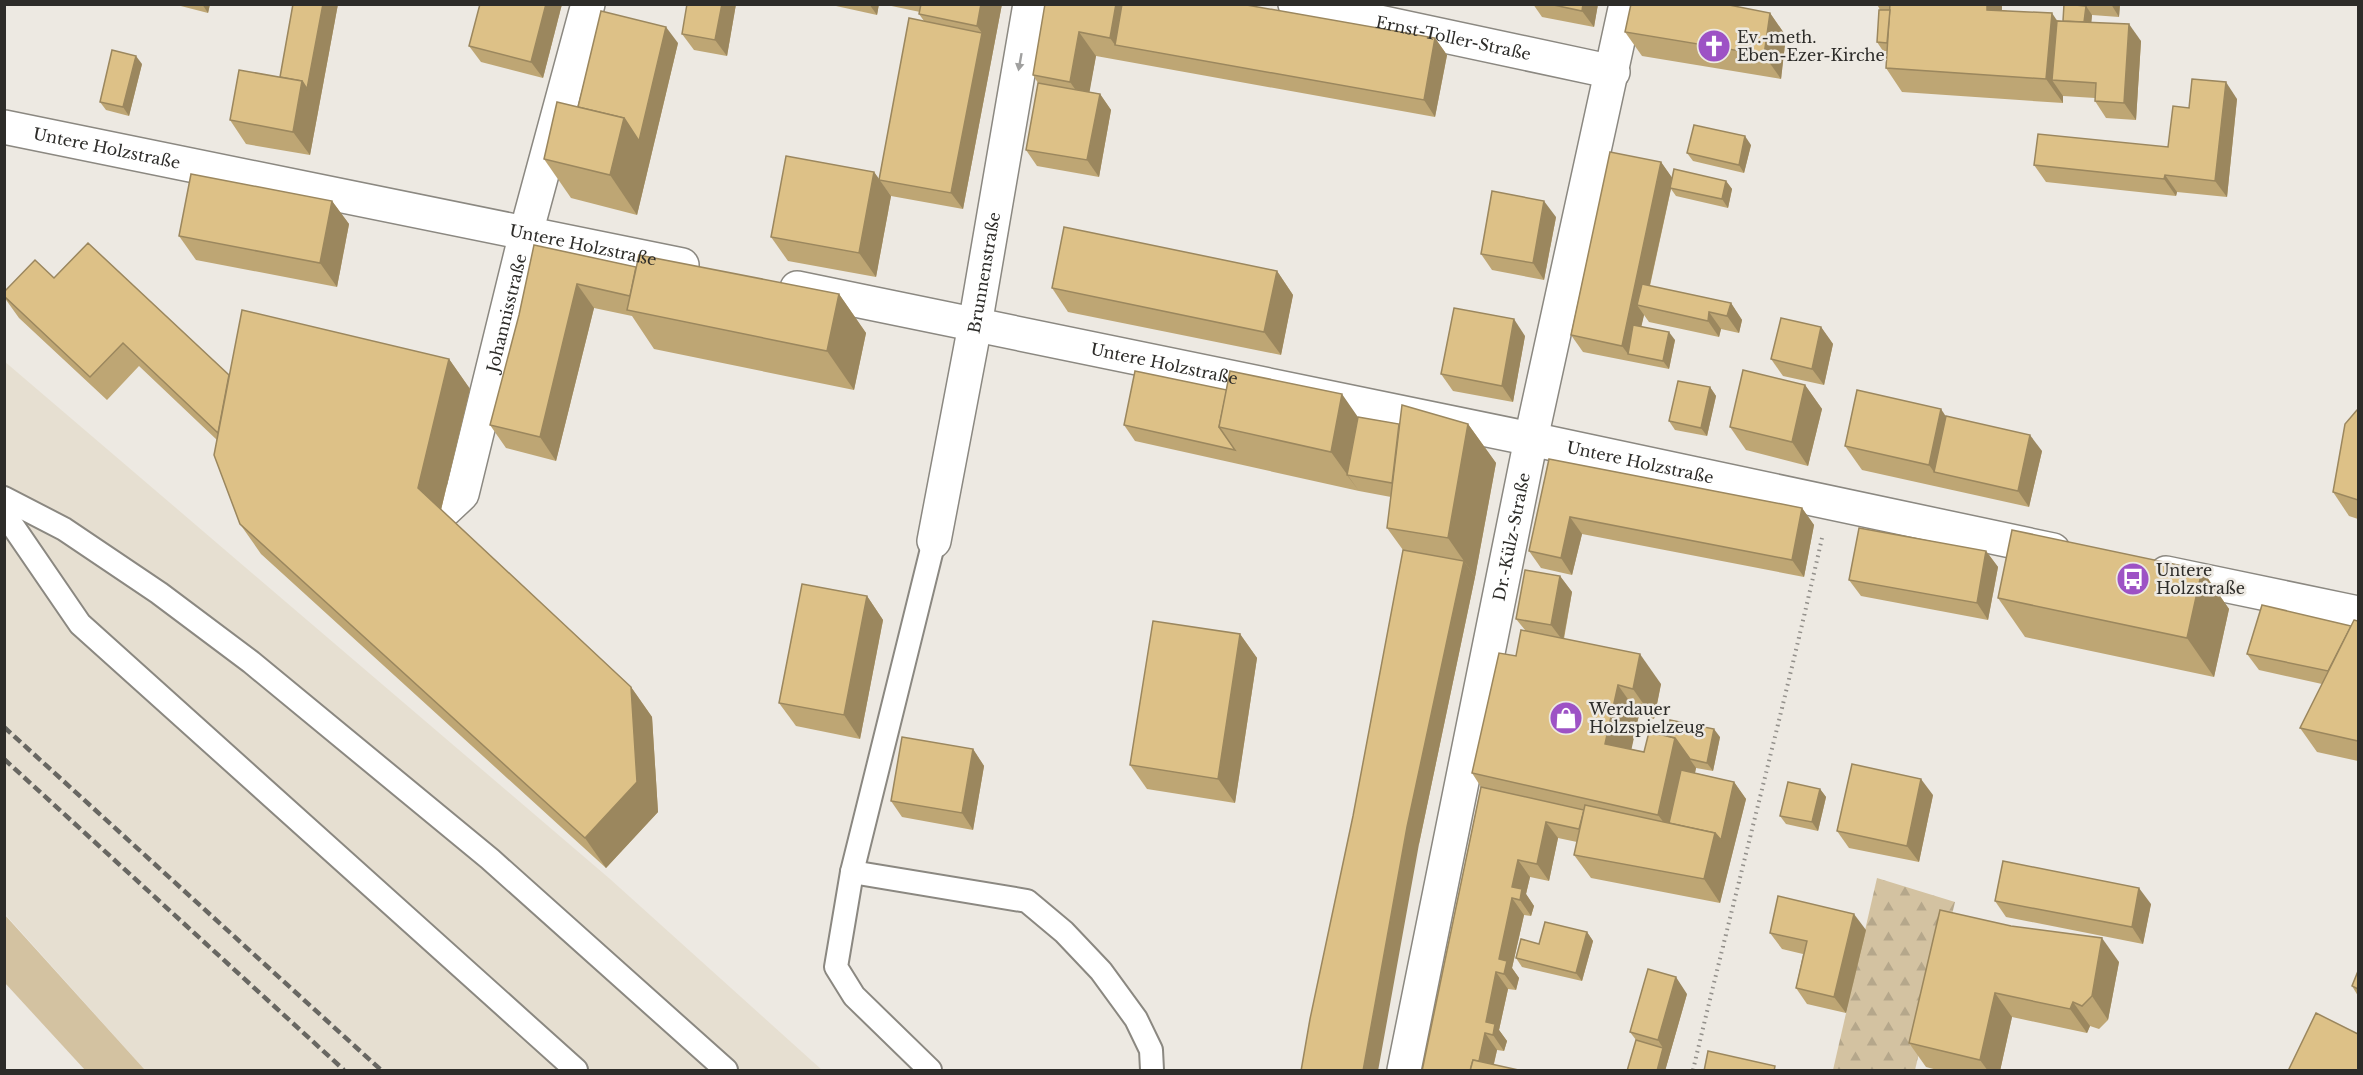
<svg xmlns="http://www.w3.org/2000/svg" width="2363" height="1075" font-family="'Libre Baskerville',serif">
<defs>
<pattern id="forest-firs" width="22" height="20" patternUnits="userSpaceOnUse" patternTransform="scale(1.5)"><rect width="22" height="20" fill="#d3c2a1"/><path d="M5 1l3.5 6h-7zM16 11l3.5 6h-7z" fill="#b5a78b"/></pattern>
</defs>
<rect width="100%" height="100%" fill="#ede9e2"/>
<polygon fill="#e6dfd1" points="4,361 610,879 822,1070 145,1070 5,914"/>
<polygon fill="#d3c2a1" points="4,914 145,1070 85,1070 5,983"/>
<polygon fill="url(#forest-firs)" points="1877,878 1955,902 1915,1070 1833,1070"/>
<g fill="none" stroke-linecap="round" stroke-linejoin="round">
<defs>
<g id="lane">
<polyline points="4,498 64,529 159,593 251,662 490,859 726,1070"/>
<polyline points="4,513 80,624 576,1070"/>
<polyline points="852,872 1027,901 1064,932 1101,971 1136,1019 1151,1050 1152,1070"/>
<polyline points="930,1070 854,996 836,967 852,872 934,541"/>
</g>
<g id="street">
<path id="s1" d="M1295,4L1613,72"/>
<path id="s2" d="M445,510L462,494L526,233L588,4"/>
<path id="s3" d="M934,541L975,325L1030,4"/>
<path id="s4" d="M1404,1070L1531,439L1626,4"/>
</g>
<g id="secondary">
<path id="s5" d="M4,127L682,265"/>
<path id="s6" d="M797,288L1531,439L2053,550"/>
<polyline points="2166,573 2358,613"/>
</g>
</defs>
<use href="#lane" stroke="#8b8881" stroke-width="26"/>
<use href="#street" stroke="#8b8881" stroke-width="36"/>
<use href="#secondary" stroke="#8b8881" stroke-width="36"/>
<path stroke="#928f8a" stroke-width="4" stroke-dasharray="1.5 4.5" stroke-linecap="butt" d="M1693,1070C1735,893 1782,716 1822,538"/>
<use href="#lane" stroke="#fff" stroke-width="22"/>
<use href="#street" stroke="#fff" stroke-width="33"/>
<use href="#secondary" stroke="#fff" stroke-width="33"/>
<g stroke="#686762" stroke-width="4.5" stroke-dasharray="9 4.5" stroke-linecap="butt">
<polyline points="4,727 381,1070"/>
<polyline points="4,759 344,1070"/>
</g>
</g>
<g fill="#bea674">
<polygon points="173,4 210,4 208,13"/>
<polygon points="293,4 338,4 310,155 246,144 230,120 280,77"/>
<polygon points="562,4 543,78 481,62 469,46"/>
<polygon points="736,4 727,56 694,50 682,34"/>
<polygon points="827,4 879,4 877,15"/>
<polygon points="882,4 1002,4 963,209 891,196 879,180 924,21 919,14 920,12"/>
<polygon points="1045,4 1435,38 1447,55 1435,117 1096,56 1089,92 1100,94 1111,110 1099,177 1037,166 1026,150 1038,83 1033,75"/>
<polygon points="1533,4 1598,4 1594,27 1542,17"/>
<polygon points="1877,4 2001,4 2002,7 2002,10 2063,21 2064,4 2120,4 2119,17 2092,15 2091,22 2141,41 2136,120 2106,118 2095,101 2095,98 2063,96 2063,103 1902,92 1886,68 1887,51 1883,51 1877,42 1880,10"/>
<polygon points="1770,13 1786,36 1781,79 1642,56 1625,32"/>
<polygon points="678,43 637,215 571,198 544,159 578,107"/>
<polygon points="142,64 129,116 106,110 100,102"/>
<polygon points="2237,99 2227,197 2177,192 2176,196 2046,182 2034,165 2168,147 2189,108"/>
<polygon points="1751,145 1744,173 1693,161 1687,153"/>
<polygon points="1661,162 1672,178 1726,181 1732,189 1728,208 1676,196 1671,189 1650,286 1731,303 1742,320 1739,333 1721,329 1719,337 1649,322 1644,315 1641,326 1675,340 1669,369 1583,352 1571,335"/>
<polygon points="874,172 891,196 876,277 788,261 771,237"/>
<polygon points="332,201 349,224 337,287 196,260 179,236"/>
<polygon points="1556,217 1544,280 1492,270 1481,254"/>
<polygon points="534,245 636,267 839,294 866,333 854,390 654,349 632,316 594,308 556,461 506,448 490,425 519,315"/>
<polygon points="1277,271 1293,295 1281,355 1068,312 1052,288"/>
<polygon points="54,278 229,375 449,359 470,389 441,510 631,687 652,717 658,812 606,868 261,554 240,524 217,440 139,366 107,400 19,318 4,297 4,292"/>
<polygon points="1821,327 1833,344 1824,385 1783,376 1771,359"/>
<polygon points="1525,336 1513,402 1453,391 1441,374"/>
<polygon points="1805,385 1822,409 1808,466 1746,450 1730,427"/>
<polygon points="1710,387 1716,396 1707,436 1675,430 1669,421"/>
<polygon points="2358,410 2358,519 2349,516 2333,492"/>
<polygon points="1946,416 2042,451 2029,507 1862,470 1845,446"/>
<polygon points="1358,417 1399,424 1468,424 1496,463 1475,577 1419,844 1353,816 1403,550 1387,528 1391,497 1359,491 1135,441 1124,425"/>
<polygon points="1549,459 1802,508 1814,525 1804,577 1582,534 1572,575 1541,568 1529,551"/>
<polygon points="1986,551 1998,567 1988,620 1861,596 1849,580"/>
<polygon points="2202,570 2229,609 2214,677 2025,637 1998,598"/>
<polygon points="1560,576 1572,592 1564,639 1661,684 1654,719 1639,715 1631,749 1644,752 1667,736 1720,737 1713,771 1696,768 1695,773 1734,782 1746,799 1720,903 1591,878 1574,855 1577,842 1558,838 1549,881 1530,877 1526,894 1534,906 1531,916 1524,915 1512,968 1519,978 1516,990 1508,989 1499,1030 1507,1041 1504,1051 1497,1050 1494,1064 1422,1071 1481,787 1472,773 1516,656 1525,630 1516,619"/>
<polygon points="867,596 883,620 860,739 796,726 779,703"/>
<polygon points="2358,621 2358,761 2317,752 2300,728 2322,684 2259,670 2247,654 2351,626"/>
<polygon points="1240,634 1257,658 1235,803 1147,789 1130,765"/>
<polygon points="973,749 984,766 973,830 902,817 891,801"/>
<polygon points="1820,789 1826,797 1818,831 1786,824 1780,816"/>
<polygon points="1933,795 1919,862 1849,848 1837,831"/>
<polygon points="1995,901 2151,904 2143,944 2006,917"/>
<polygon points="1940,910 2119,962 2108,1020 2099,1029 2090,1026 2087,1033 2012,1017 2000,1071 1941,1071 1926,1067 1909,1043"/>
<polygon points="1866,930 1846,1013 1807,1004 1796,988 1803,954 1782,949 1770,933"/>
<polygon points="1587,932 1593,941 1582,981 1522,967 1516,958"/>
<polygon points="2358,971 2358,996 2352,986"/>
<polygon points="1687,994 1665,1071 1627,1071 1636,1040 1630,1032"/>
</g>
<g fill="#9b875e">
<polygon points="202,4 210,4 208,13"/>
<polygon points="323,4 338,4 310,155 293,132 302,81"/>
<polygon points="546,4 562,4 543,78 531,62"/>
<polygon points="722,4 736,4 727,56 715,40"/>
<polygon points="869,4 879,4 877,15"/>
<polygon points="981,4 1002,4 963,209 951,193 982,33 977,26"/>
<polygon points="1116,4 1137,4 1115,45 1110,38"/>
<polygon points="1583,4 1598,4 1594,27 1582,11"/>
<polygon points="1986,4 2001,4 2002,7 2001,21 1987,10"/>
<polygon points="2111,4 2120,4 2119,17"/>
<polygon points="2086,6 2092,15 2090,39 2084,30"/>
<polygon points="1770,13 1786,36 1781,79 1764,55"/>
<polygon points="2052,13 2068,37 2052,80 2063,96 2063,103 2046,79"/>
<polygon points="2129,24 2141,41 2136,120 2124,103"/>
<polygon points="666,27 678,43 637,215 610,175 624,118"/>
<polygon points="1079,32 1096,56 1087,106 1070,82"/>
<polygon points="1435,38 1447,55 1435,117 1424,100"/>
<polygon points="136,56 142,64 129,116 123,107"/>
<polygon points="2226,82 2237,99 2227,197 2215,181"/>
<polygon points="1100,94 1111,110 1099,177 1087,160"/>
<polygon points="1745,136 1751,145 1744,173 1739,165"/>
<polygon points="1661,162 1673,179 1645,307 1637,305 1644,315 1635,355 1628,354 1622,346"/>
<polygon points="874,172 891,196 876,277 859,253"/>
<polygon points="2165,175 2177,192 2176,196 2164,179"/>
<polygon points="1726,181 1732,189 1728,208 1722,199"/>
<polygon points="332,201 349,224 337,287 320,263"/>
<polygon points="1544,201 1556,217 1544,280 1533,263"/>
<polygon points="1277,271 1293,295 1281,355 1264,332"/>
<polygon points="577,284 594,308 556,461 540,437"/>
<polygon points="839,294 866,333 854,390 827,351"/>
<polygon points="1731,303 1742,320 1739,333 1727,316"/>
<polygon points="1709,312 1721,329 1719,337 1708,321"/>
<polygon points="1514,319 1525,336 1513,402 1502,386"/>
<polygon points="1821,327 1833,344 1824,385 1812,369"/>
<polygon points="1669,332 1675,340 1669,369 1663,361"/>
<polygon points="449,359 470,389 439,518 418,488"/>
<polygon points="1805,385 1822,409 1808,466 1792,442"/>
<polygon points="1710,387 1716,396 1707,436 1701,428"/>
<polygon points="1342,394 1369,433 1347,475 1359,491 1331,452"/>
<polygon points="1941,409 1957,433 1934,472 1929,465"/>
<polygon points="1468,424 1496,463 1475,577 1448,538"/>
<polygon points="2030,435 2042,451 2029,507 2018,491"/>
<polygon points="1802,508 1814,525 1804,577 1792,560"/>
<polygon points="1570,517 1582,534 1572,575 1561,558"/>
<polygon points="1986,551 1998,567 1988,620 1977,603"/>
<polygon points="1464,561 1475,577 1419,844 1378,1071 1363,1071 1407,827"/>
<polygon points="2202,570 2229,609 2214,677 2187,638"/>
<polygon points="1560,576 1572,592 1563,641 1551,625"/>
<polygon points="867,596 883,620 860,739 844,715"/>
<polygon points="1240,634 1257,658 1235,803 1218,779"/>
<polygon points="1640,654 1661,684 1654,719 1633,689"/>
<polygon points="1618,685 1639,715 1626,774 1605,744"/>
<polygon points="631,687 652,717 658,812 606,868 585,838"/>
<polygon points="1714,729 1720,737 1713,771 1707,763"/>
<polygon points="1675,738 1696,768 1682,831 1668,828 1658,815"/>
<polygon points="973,749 984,766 973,830 962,813"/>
<polygon points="1921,779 1933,795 1919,862 1907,846"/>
<polygon points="1734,782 1746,799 1720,903 1704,879 1715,833"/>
<polygon points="1820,789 1826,797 1818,831 1812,822"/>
<polygon points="1546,822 1558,838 1549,881 1537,864"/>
<polygon points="1518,860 1530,877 1526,894 1534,906 1531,916 1520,900 1512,887"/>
<polygon points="2139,888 2151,904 2143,944 2132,927"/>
<polygon points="1512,898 1524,915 1512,968 1519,978 1516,990 1504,974 1499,959"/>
<polygon points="1854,914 1866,930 1846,1013 1834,997"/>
<polygon points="1587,932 1593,941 1582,981 1576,973"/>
<polygon points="2102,938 2119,962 2108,1020 2092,996"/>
<polygon points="1496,972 1508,989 1499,1030 1507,1041 1504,1051 1493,1035 1486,1022"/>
<polygon points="1676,977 1687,994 1665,1071 1657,1071 1663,1048 1658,1040"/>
<polygon points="1995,993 2012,1017 2000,1071 1988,1071 1980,1060"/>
<polygon points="2073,1002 2090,1026 2087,1033 2070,1009"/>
<polygon points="1485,1033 1497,1050 1492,1071 1477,1071"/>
</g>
<g fill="#ddc187" stroke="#9b875e" stroke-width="1.5">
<polygon points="293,4 323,4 307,89 302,81 280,77"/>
<polygon points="480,4 546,4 531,62 469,46"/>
<polygon points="687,4 722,4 715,40 682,34"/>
<polygon points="921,4 981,4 977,26 919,14"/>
<polygon points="1045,4 1116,4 1110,38 1079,32 1070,82 1033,75"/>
<polygon points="1122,4 1241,4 1435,38 1424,100 1115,45"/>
<polygon points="1549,4 1583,4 1582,11"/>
<polygon points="1631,4 1724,4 1770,13 1764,55 1625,32"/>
<polygon points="1890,4 1987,4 1987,10 2052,13 2046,79 1886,68"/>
<polygon points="2064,4 2086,6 2084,22 2063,21"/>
<polygon points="1879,10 1890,10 1887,43 1877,42"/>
<polygon points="601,11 666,27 639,141 624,118 578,107"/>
<polygon points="909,18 982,33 951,193 879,180"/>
<polygon points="2057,21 2129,24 2124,103 2095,101 2096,83 2052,80"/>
<polygon points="112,50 136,56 123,107 100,102"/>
<polygon points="239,70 302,81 293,132 230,120"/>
<polygon points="2192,79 2226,82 2215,181 2165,175 2164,179 2034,165 2038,134 2168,147 2173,106 2189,108"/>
<polygon points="1038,83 1100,94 1087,160 1026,150"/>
<polygon points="557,102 624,118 610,175 544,159"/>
<polygon points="1694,125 1745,136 1739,165 1687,153"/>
<polygon points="1610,152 1661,162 1622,346 1571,335"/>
<polygon points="786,156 874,172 859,253 771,237"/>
<polygon points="1674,169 1726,181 1722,199 1670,188"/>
<polygon points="191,174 332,201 320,263 179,236"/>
<polygon points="1492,191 1544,201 1533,263 1481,254"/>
<polygon points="1064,227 1277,271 1264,332 1052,288"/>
<polygon points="88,243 229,375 218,433 123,343 90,377 4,296 4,292 35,260 54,278"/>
<polygon points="534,245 636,267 630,296 577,284 540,437 490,425 519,315"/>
<polygon points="639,255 839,294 827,351 627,310"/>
<polygon points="1642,284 1731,303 1727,316 1709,312 1708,321 1637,305"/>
<polygon points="1454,308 1514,319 1502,386 1441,374"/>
<polygon points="242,310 449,359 418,488 631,687 637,782 585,838 240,524 214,455"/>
<polygon points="1781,318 1821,327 1812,369 1771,359"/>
<polygon points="1633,325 1669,332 1663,361 1628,354"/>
<polygon points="1743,370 1805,385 1792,442 1730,427"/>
<polygon points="1135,371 1227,390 1219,427 1235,450 1124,425"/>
<polygon points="1230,371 1342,394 1331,452 1219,427"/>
<polygon points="1678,381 1710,387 1701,428 1669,421"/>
<polygon points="1857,390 1941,409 1929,465 1845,446"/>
<polygon points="1402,405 1468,424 1448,538 1387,528"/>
<polygon points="2357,410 2358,410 2358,500 2333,492 2345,424"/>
<polygon points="1946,416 2030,435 2018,491 1934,472"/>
<polygon points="1358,417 1399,424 1392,483 1347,475"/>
<polygon points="1549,459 1802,508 1792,560 1570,517 1561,558 1529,551"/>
<polygon points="1859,528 1986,551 1977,603 1849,580"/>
<polygon points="2012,530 2202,570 2187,638 1998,598"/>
<polygon points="1403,550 1464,561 1407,827 1363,1071 1301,1071 1310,1019 1353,816"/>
<polygon points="1525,570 1560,576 1551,625 1516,619"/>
<polygon points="802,584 867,596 844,715 779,703"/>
<polygon points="2262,605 2351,626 2328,671 2247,654"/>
<polygon points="2354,620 2358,621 2358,741 2300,728"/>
<polygon points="1153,621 1240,634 1218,779 1130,765"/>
<polygon points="1521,630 1640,654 1633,689 1618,685 1605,744 1644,752 1649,732 1675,738 1658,815 1472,773 1499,653 1516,656"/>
<polygon points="1670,720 1714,729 1707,763 1690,759 1675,738 1667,736"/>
<polygon points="902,737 973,749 962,813 891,801"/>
<polygon points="1852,764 1921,779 1907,846 1837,831"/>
<polygon points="1681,770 1734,782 1721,840 1715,833 1669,823"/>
<polygon points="1788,782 1820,789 1812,822 1780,816"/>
<polygon points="1481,787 1584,810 1579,829 1546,822 1537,864 1518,860 1512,887 1522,889 1520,900 1512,898 1499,959 1507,961 1504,974 1496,972 1486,1022 1495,1024 1493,1035 1485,1033 1479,1061 1473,1060 1470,1071 1422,1071"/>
<polygon points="1585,805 1715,833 1704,879 1574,855"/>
<polygon points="2003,861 2139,888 2132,927 1995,901"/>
<polygon points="1778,896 1854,914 1834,997 1796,988 1807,941 1770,933"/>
<polygon points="1940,910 2011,926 2102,938 2092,996 2082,1006 2073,1002 2070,1009 1995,993 1980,1060 1909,1043"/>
<polygon points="1545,922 1587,932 1576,973 1516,958 1521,939 1539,944"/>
<polygon points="1648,969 1676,977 1658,1040 1630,1032"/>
<polygon points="2358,971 2358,989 2352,986"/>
<polygon points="2316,1013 2358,1034 2358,1071 2288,1071"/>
<polygon points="1636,1040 1663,1048 1657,1071 1627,1071"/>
<polygon points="1708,1051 1775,1066 1774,1071 1704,1071"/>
<polygon points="1473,1060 1523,1071 1470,1071"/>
</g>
<defs><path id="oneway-solid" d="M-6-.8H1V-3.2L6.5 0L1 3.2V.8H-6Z" transform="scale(1.5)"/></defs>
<use fill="#a0a09f" href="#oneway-solid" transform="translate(1020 62) rotate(100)"/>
<defs>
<symbol id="church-disc" viewBox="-11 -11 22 22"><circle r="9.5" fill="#9d52c5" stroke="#ede9e2"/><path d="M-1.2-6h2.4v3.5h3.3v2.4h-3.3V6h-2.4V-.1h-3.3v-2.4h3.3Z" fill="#fff"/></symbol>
<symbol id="bus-disc" viewBox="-11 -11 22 22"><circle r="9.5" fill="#9d52c5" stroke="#ede9e2"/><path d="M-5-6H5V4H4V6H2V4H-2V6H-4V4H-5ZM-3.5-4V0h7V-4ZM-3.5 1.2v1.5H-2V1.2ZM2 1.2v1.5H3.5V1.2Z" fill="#fff"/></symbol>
<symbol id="shop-disc" viewBox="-11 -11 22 22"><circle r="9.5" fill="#9d52c5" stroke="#ede9e2"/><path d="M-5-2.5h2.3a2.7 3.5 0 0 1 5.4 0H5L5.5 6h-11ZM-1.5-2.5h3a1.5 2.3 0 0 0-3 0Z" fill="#fff"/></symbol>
</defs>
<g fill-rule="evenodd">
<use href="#church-disc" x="1695" y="27" width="38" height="38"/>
<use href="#bus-disc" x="2114" y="560" width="38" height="38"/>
<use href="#shop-disc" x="1547" y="699" width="38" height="38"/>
</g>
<g text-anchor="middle" stroke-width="5" stroke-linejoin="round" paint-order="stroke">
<g font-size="16" fill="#2d2c29" stroke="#ede9e2" text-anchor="start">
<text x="1737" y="43">Ev.-meth.<tspan x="1737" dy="18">Eben-Ezer-Kirche</tspan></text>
<text x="2156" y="576">Untere<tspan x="2156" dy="18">Holzstraße</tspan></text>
<text x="1589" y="715">Werdauer<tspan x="1589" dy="18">Holzspielzeug</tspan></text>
</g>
<g font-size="16" fill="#2d2c29" stroke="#ede9e2">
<text dy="6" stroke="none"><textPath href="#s1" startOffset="162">Ernst-Toller-Straße</textPath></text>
<text dy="6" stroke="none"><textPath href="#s5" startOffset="105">Untere Holzstraße</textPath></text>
<text dy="6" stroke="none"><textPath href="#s5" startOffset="591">Untere Holzstraße</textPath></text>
<text dy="6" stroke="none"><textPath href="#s3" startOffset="273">Brunnenstraße</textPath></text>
<text dy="6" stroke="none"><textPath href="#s2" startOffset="210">Johannisstraße</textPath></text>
<text dy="6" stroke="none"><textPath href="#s6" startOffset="375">Untere Holzstraße</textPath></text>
<text dy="6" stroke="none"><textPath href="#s6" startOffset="861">Untere Holzstraße</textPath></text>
<text dy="6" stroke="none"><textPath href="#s4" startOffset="544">Dr.-Külz-Straße</textPath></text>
</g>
</g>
<rect width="2363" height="1075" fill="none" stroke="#2d2c29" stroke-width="12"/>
</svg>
